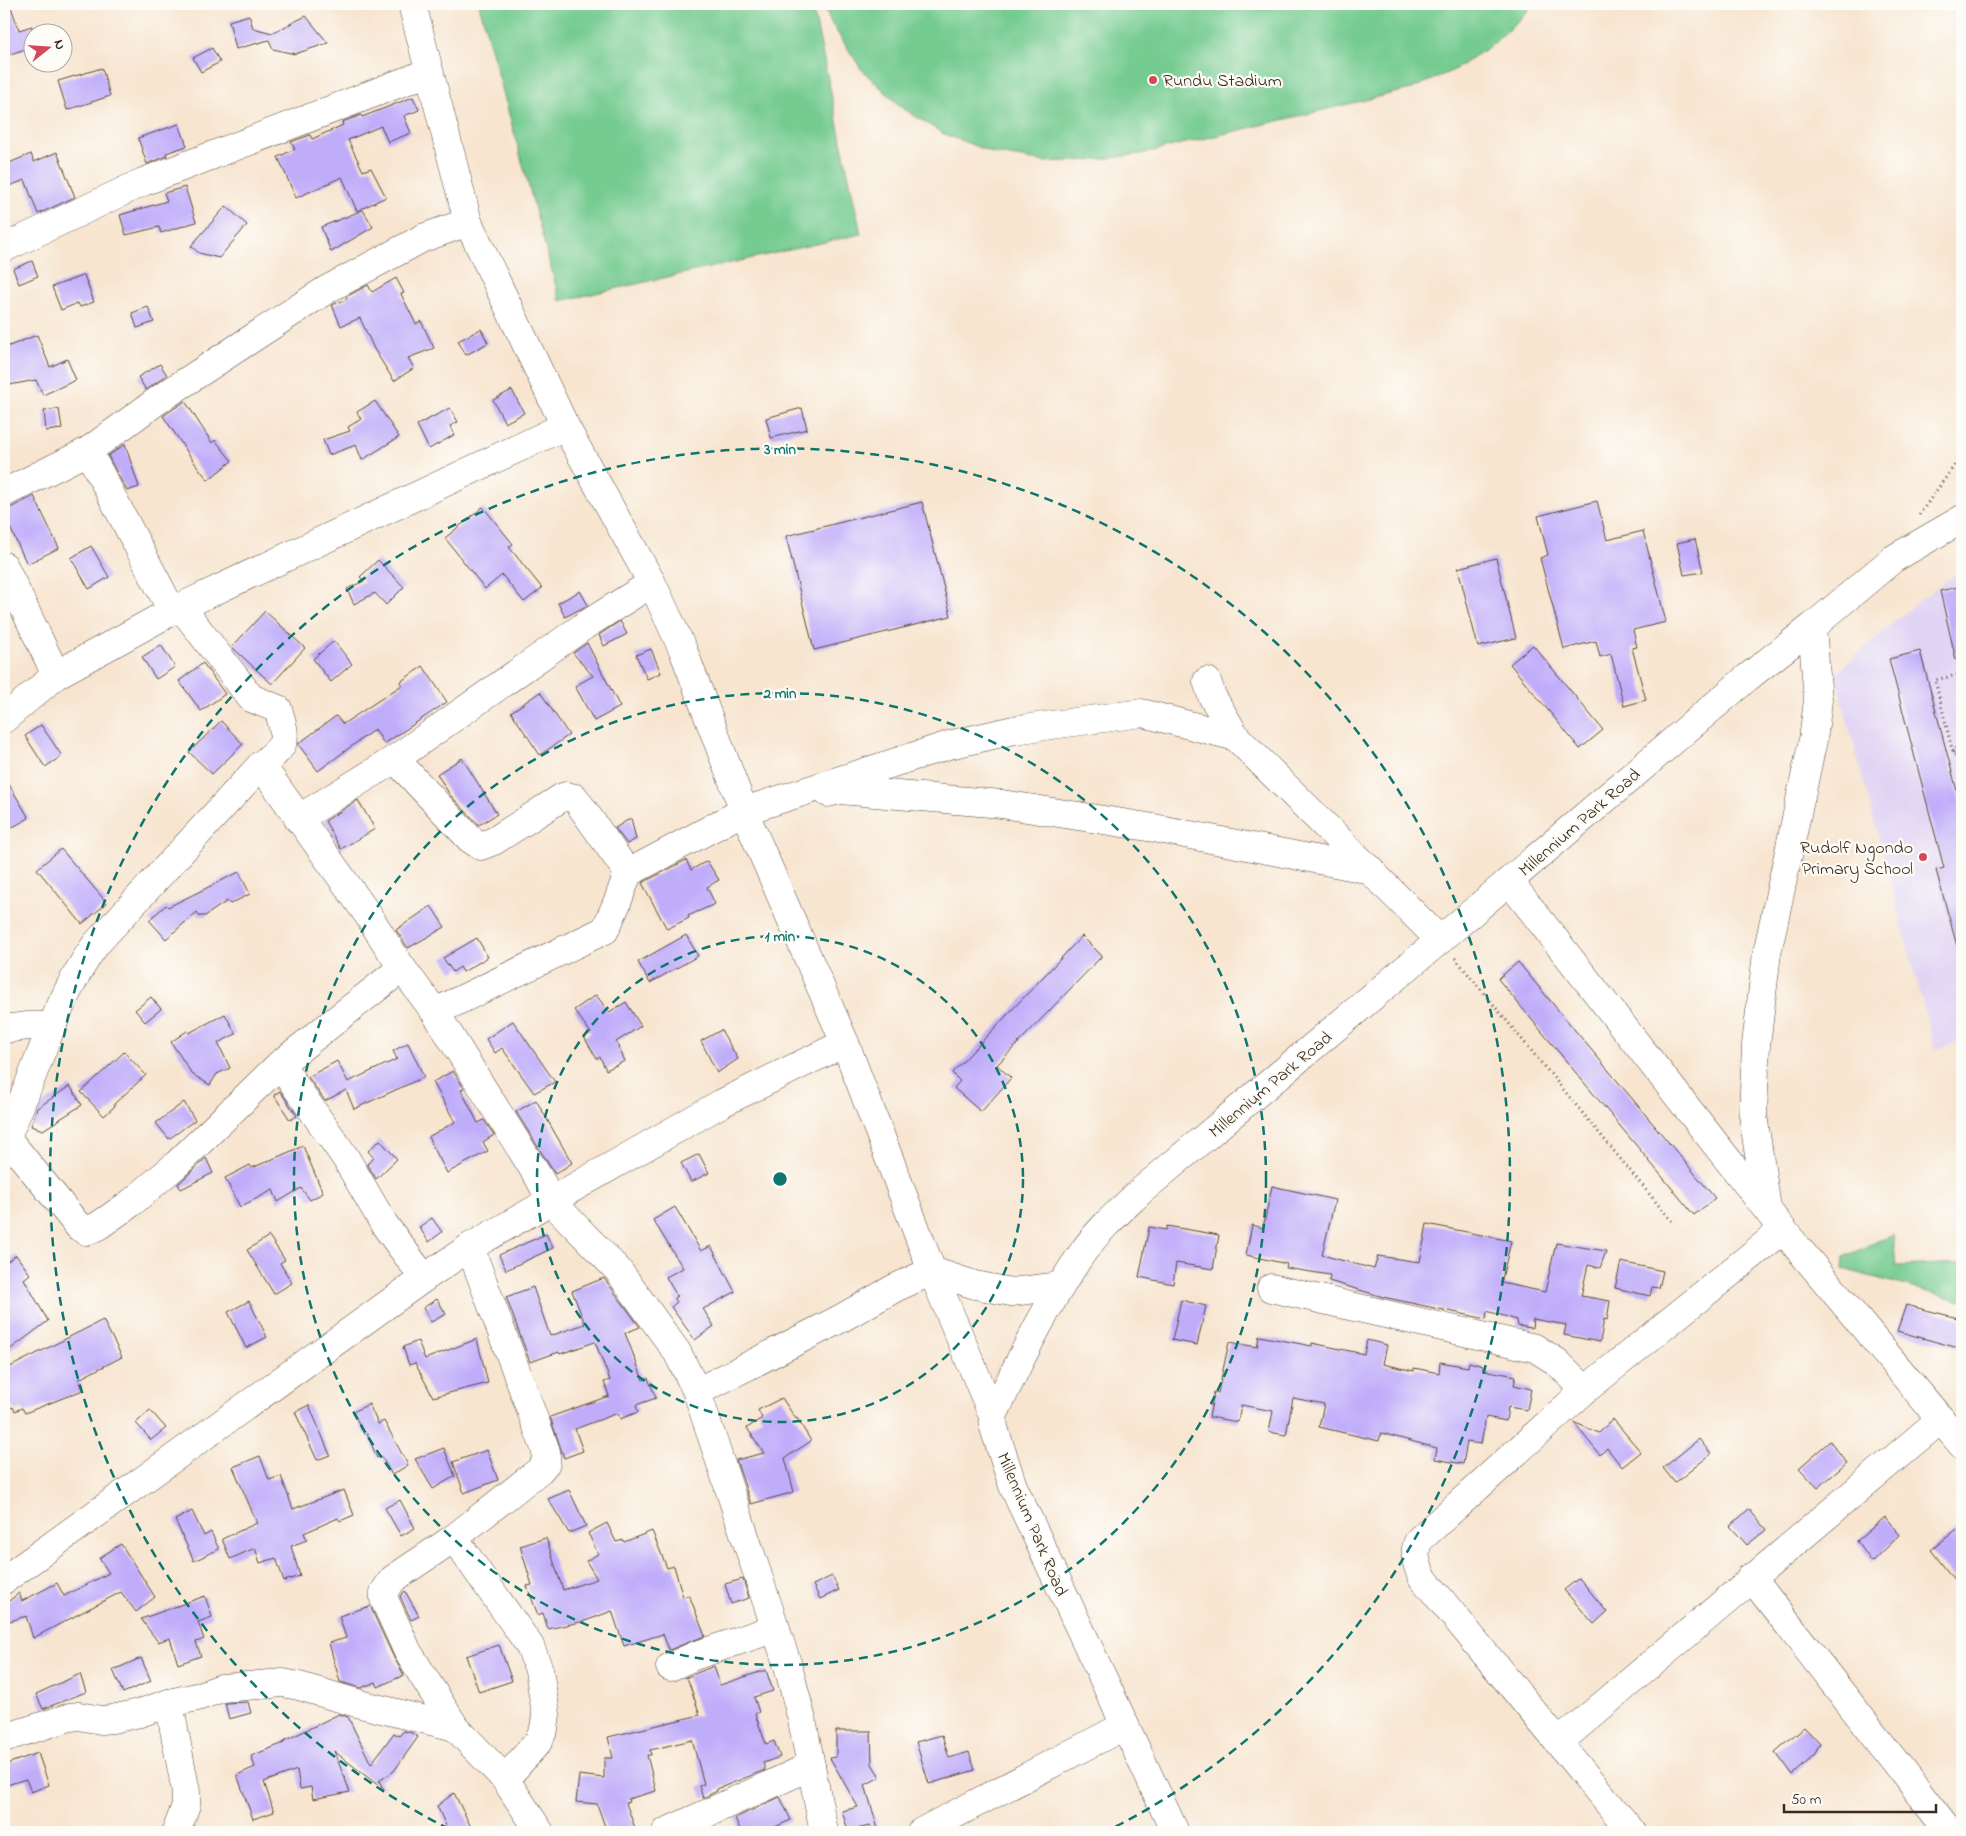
<svg xmlns="http://www.w3.org/2000/svg" width="1966" height="1836" font-family="'Indie Flower',sans-serif">
<rect width="100%" height="100%" fill="#fdfcf7"/>
<filter id="ink" filterUnits="userSpaceOnUse"><feTurbulence type="fractalNoise" baseFrequency=".02" numOctaves="2"/><feDisplacementMap in="SourceGraphic" scale="10" xChannelSelector="R" yChannelSelector="G"/><feConvolveMatrix kernelMatrix="1 2 1 2 8 2 1 2 1" color-interpolation-filters="sRGB"/></filter>
<filter id="wash" filterUnits="userSpaceOnUse"><feTurbulence type="fractalNoise" baseFrequency=".0096" numOctaves="4" result="noise"/><feDisplacementMap in="SourceGraphic" scale="20" xChannelSelector="R" yChannelSelector="G"/><feGaussianBlur stdDeviation="1.12" result="paint"/><feColorMatrix in="noise" values="0 0 0 0 0 0 0 0 0 0 0 0 0 0 0 0 0 1.4 0 .05"/><feComposite in="paint" operator="in"/></filter>
<g filter="url(#wash)">
<rect width="100%" height="100%" fill="#f7e5d0"/>
<polygon fill="#e0d4f4" points="1962,572 1962,1041 1935,1049 1835,674 1916,603 1953,576"/>
<g fill="#75cb90" stroke="#587a57">
<polygon points="479,4 812,4 861,234 560,301"/>
<polygon points="824,4 1532,4 1526,13 1493,44 1454,70 1411,89 1140,154 1094,160 1044,162 993,153 942,133 901,107 862,70 831,23"/>
<polygon points="1893,1234 1896,1266 1962,1263 1962,1301 1843,1269 1844,1257"/>
</g>
<g id="blocks">
<g fill="#c0adfa">
<polygon points="4,4 10,4 19,30 32,26 32,47 4,56"/>
<polygon points="249,15 253,28 272,33 306,16 328,43 295,54 273,49 269,40 236,49 229,21"/>
<polygon points="212,48 220,62 201,72 193,58"/>
<polygon points="102,68 110,96 67,110 58,81"/>
<polygon points="413,97 419,110 404,116 411,133 388,142 381,126 348,140 363,171 371,168 386,197 357,211 342,177 296,198 278,157 295,149 291,142 310,135 312,139 343,125 342,122 361,115 362,117"/>
<polygon points="179,124 187,146 166,153 167,156 147,164 138,138"/>
<polygon points="57,152 75,197 38,214 25,180 4,188 4,165 31,154 34,162"/>
<polygon points="185,187 196,222 161,233 159,227 126,235 120,215 167,201 164,193"/>
<polygon points="226,206 247,225 219,258 199,253 191,246"/>
<polygon points="363,210 373,227 331,252 321,227"/>
<polygon points="32,261 38,276 19,284 13,269"/>
<polygon points="84,275 94,302 80,307 78,303 61,310 52,287"/>
<polygon points="396,278 404,293 401,294 416,324 421,321 434,348 408,358 414,368 394,381 374,349 360,318 341,326 332,305 347,299 346,297 368,285 372,292"/>
<polygon points="148,307 154,322 137,328 132,313"/>
<polygon points="481,329 488,343 466,355 458,341"/>
<polygon points="37,335 50,367 67,359 76,380 43,395 36,380 4,386 4,348"/>
<polygon points="160,364 167,375 146,390 138,377"/>
<polygon points="512,390 524,413 505,423 493,400"/>
<polygon points="185,401 212,443 215,440 232,461 208,480 194,462 163,416"/>
<polygon points="375,401 399,437 362,460 356,445 329,455 323,440 350,431 348,427 361,419 357,412"/>
<polygon points="450,408 458,422 450,426 454,435 429,449 417,425"/>
<polygon points="802,408 807,429 771,438 766,418"/>
<polygon points="59,409 62,429 46,431 44,411"/>
<polygon points="125,444 139,487 127,491 108,456"/>
<polygon points="34,496 59,548 27,564 4,515 4,511"/>
<polygon points="1597,501 1607,540 1643,531 1666,622 1633,630 1637,647 1632,648 1646,700 1624,706 1611,654 1600,657 1596,641 1564,649 1540,558 1548,555 1538,516"/>
<polygon points="922,502 951,616 814,650 786,536"/>
<polygon points="483,507 513,544 509,547 542,588 524,602 502,575 485,589 445,538"/>
<polygon points="1695,539 1703,572 1684,575 1677,543"/>
<polygon points="91,546 109,577 89,589 71,558"/>
<polygon points="1496,558 1516,638 1478,647 1458,568"/>
<polygon points="378,560 404,587 386,605 375,593 354,604 347,589 364,581 360,577"/>
<polygon points="1962,586 1962,659 1956,660 1940,591"/>
<polygon points="580,591 588,605 565,617 558,603"/>
<polygon points="265,611 305,648 272,684 232,647"/>
<polygon points="620,621 627,634 604,646 599,635"/>
<polygon points="334,641 352,664 331,682 313,659"/>
<polygon points="587,643 620,707 594,721 575,686 593,676 573,653"/>
<polygon points="161,645 175,667 156,679 142,657"/>
<polygon points="1533,645 1603,730 1580,749 1510,664"/>
<polygon points="651,649 661,673 647,679 636,655"/>
<polygon points="1920,651 1962,810 1962,945 1957,946 1936,870 1944,868 1889,659"/>
<polygon points="203,663 225,694 201,711 179,681"/>
<polygon points="423,666 447,702 384,744 375,729 318,771 298,744 336,716 343,724 402,685 400,682"/>
<polygon points="540,692 569,735 540,755 511,712"/>
<polygon points="221,721 243,744 212,774 189,752"/>
<polygon points="41,725 62,756 45,767 25,736"/>
<polygon points="462,758 497,814 479,825 450,795 437,774"/>
<polygon points="4,776 29,818 4,832"/>
<polygon points="358,800 375,829 341,849 325,821"/>
<polygon points="631,818 636,839 627,844 615,828"/>
<polygon points="61,849 107,903 82,924 37,869"/>
<polygon points="686,860 691,870 707,861 719,880 707,887 715,904 688,916 689,918 667,929 642,883"/>
<polygon points="239,872 250,894 230,904 227,901 205,916 199,916 197,912 166,939 149,920 166,905 168,907"/>
<polygon points="431,906 445,927 408,948 396,930"/>
<polygon points="686,935 698,956 650,983 638,962"/>
<polygon points="1082,936 1102,956 997,1065 1011,1078 981,1112 954,1088 960,1081 952,1073"/>
<polygon points="477,938 488,957 463,972 460,967 453,972 443,958"/>
<polygon points="1518,962 1715,1198 1694,1215 1498,979"/>
<polygon points="596,995 609,1012 626,1002 641,1026 616,1042 625,1061 606,1070 600,1057 597,1059 584,1037 591,1033 574,1010"/>
<polygon points="151,997 161,1009 145,1022 135,1010"/>
<polygon points="225,1014 236,1034 218,1043 230,1068 217,1074 210,1085 192,1074 171,1042 187,1031 189,1033"/>
<polygon points="513,1021 555,1082 534,1093 502,1048 495,1053 486,1039"/>
<polygon points="721,1030 738,1059 717,1073 701,1041"/>
<polygon points="408,1043 424,1077 354,1109 346,1090 325,1101 308,1077 337,1061 348,1082 397,1059 393,1051"/>
<polygon points="124,1052 146,1075 114,1104 115,1106 104,1116 81,1092"/>
<polygon points="453,1071 464,1088 461,1090 478,1123 484,1120 494,1135 483,1142 488,1151 447,1173 428,1137 455,1122 433,1082"/>
<polygon points="70,1086 82,1105 43,1130 31,1126 37,1108"/>
<polygon points="280,1091 297,1116 290,1120 274,1095"/>
<polygon points="536,1100 572,1163 555,1174 516,1112"/>
<polygon points="184,1102 195,1120 169,1139 156,1123"/>
<polygon points="380,1140 397,1159 376,1179 367,1164 374,1158 368,1151"/>
<polygon points="303,1146 323,1193 310,1200 301,1188 278,1202 273,1190 240,1207 225,1178 250,1165 252,1168"/>
<polygon points="699,1154 709,1173 691,1182 681,1163"/>
<polygon points="206,1158 213,1173 181,1189 178,1184"/>
<polygon points="1272,1186 1335,1200 1322,1255 1374,1269 1378,1256 1420,1262 1427,1224 1511,1241 1501,1283 1545,1292 1556,1243 1606,1251 1600,1268 1588,1265 1581,1296 1610,1301 1607,1320 1604,1319 1600,1342 1564,1335 1566,1325 1533,1319 1532,1328 1518,1326 1517,1320 1487,1311 1486,1319 1383,1297 1329,1281 1330,1275 1286,1268 1287,1264 1246,1255 1252,1225 1263,1228"/>
<polygon points="675,1207 701,1251 711,1246 735,1292 703,1309 714,1326 695,1340 671,1307 677,1302 674,1298 677,1296 666,1277 683,1268 653,1220"/>
<polygon points="432,1218 442,1232 429,1242 419,1227"/>
<polygon points="1167,1226 1219,1235 1213,1269 1176,1263 1173,1284 1139,1277 1149,1227 1166,1230"/>
<polygon points="546,1234 553,1248 506,1270 499,1255"/>
<polygon points="269,1236 285,1260 280,1263 292,1283 274,1294 247,1250"/>
<polygon points="16,1255 30,1274 24,1279 48,1321 4,1354 4,1264"/>
<polygon points="1621,1262 1663,1271 1659,1288 1652,1287 1650,1296 1615,1288"/>
<polygon points="604,1278 640,1327 625,1333 643,1380 648,1378 656,1398 636,1405 638,1412 620,1419 618,1413 575,1429 583,1451 564,1458 550,1417 609,1396 604,1382 610,1380 595,1342 560,1354 559,1352 530,1362 506,1297 533,1287 550,1336 585,1324 572,1291"/>
<polygon points="437,1299 446,1314 431,1322 423,1308"/>
<polygon points="1181,1300 1206,1306 1197,1345 1172,1340"/>
<polygon points="249,1301 267,1337 246,1348 228,1312"/>
<polygon points="1906,1305 1962,1319 1962,1349 1897,1331"/>
<polygon points="103,1320 122,1357 79,1379 83,1390 25,1413 22,1408 15,1411 13,1407 4,1411 4,1370"/>
<polygon points="1259,1336 1312,1346 1312,1343 1364,1354 1367,1340 1387,1345 1383,1364 1414,1371 1414,1368 1439,1373 1440,1362 1468,1367 1469,1362 1483,1366 1483,1370 1516,1376 1514,1385 1531,1389 1527,1410 1508,1407 1506,1421 1486,1417 1481,1444 1467,1442 1463,1464 1435,1459 1437,1448 1381,1433 1379,1441 1319,1427 1324,1404 1293,1398 1286,1435 1269,1432 1273,1411 1241,1405 1238,1422 1209,1417 1214,1392 1218,1393 1229,1342 1257,1347"/>
<polygon points="477,1339 488,1383 433,1397 415,1363 409,1365 403,1347 418,1341 425,1359"/>
<polygon points="782,1398 796,1419 797,1418 811,1441 785,1458 794,1492 751,1504 736,1460 764,1453 747,1428 762,1418 758,1410"/>
<polygon points="369,1404 378,1424 384,1421 408,1465 392,1475 381,1456 377,1458 367,1433 364,1434 353,1412"/>
<polygon points="309,1405 330,1455 317,1460 295,1412"/>
<polygon points="150,1410 166,1428 151,1440 136,1423"/>
<polygon points="1613,1419 1641,1452 1622,1467 1607,1448 1600,1455 1573,1422 1599,1433"/>
<polygon points="1699,1439 1711,1454 1675,1483 1663,1468"/>
<polygon points="1830,1441 1847,1463 1818,1488 1799,1468"/>
<polygon points="444,1448 455,1476 433,1489 415,1459"/>
<polygon points="487,1450 498,1480 464,1493 453,1462"/>
<polygon points="260,1456 269,1480 281,1476 293,1509 344,1490 354,1515 340,1521 338,1518 304,1533 307,1540 291,1546 300,1576 284,1581 276,1558 260,1563 255,1548 230,1559 222,1539 257,1523 233,1467"/>
<polygon points="569,1490 586,1526 569,1533 548,1499"/>
<polygon points="400,1500 415,1528 401,1536 385,1508"/>
<polygon points="1749,1509 1766,1530 1747,1545 1730,1526"/>
<polygon points="192,1511 204,1536 211,1532 219,1549 194,1561 175,1520"/>
<polygon points="1885,1517 1900,1535 1872,1562 1857,1541"/>
<polygon points="607,1523 616,1542 623,1540 624,1542 652,1531 667,1568 674,1566 683,1597 689,1595 705,1636 669,1650 663,1634 624,1646 612,1611 585,1621 548,1629 543,1613 538,1615 527,1586 532,1585 520,1546 546,1538 563,1590 597,1579 586,1561 598,1554 588,1533"/>
<polygon points="1962,1525 1962,1590 1931,1550"/>
<polygon points="121,1544 155,1597 136,1612 121,1592 33,1638 26,1616 4,1623 4,1605 19,1593 22,1601 57,1583 64,1596 109,1573 99,1558"/>
<polygon points="832,1576 839,1590 820,1599 813,1585"/>
<polygon points="1579,1578 1607,1612 1594,1624 1564,1590"/>
<polygon points="743,1579 749,1598 731,1604 725,1584"/>
<polygon points="405,1591 419,1616 411,1620 400,1596"/>
<polygon points="205,1596 212,1617 198,1622 204,1639 196,1642 201,1656 178,1664 170,1638 158,1642 141,1619"/>
<polygon points="370,1606 394,1658 404,1675 378,1687 376,1682 361,1688 340,1682 329,1643 346,1638 339,1616"/>
<polygon points="499,1645 512,1681 479,1692 466,1656"/>
<polygon points="141,1658 151,1681 123,1693 113,1670"/>
<polygon points="714,1666 720,1685 766,1670 773,1691 754,1697 759,1712 755,1714 766,1744 774,1741 780,1757 763,1763 765,1770 717,1789 717,1791 703,1798 699,1786 704,1784 692,1740 650,1750 651,1755 647,1755 656,1791 628,1799 629,1802 626,1803 635,1828 622,1832 607,1832 597,1804 576,1802 579,1775 604,1778 604,1758 613,1758 608,1737 700,1715 687,1677 684,1678"/>
<polygon points="80,1674 86,1692 43,1709 36,1694"/>
<polygon points="248,1702 251,1713 229,1719 225,1703"/>
<polygon points="339,1714 348,1717 371,1764 394,1733 399,1736 404,1731 412,1733 418,1737 394,1771 379,1781 384,1790 334,1751 350,1792 313,1799 311,1787 300,1789 297,1770 264,1782 274,1812 253,1819 237,1775 255,1767 251,1756 284,1743 284,1741"/>
<polygon points="1804,1727 1820,1744 1815,1754 1792,1775 1775,1752"/>
<polygon points="836,1731 871,1731 872,1764 880,1777 865,1785 878,1829 873,1831 870,1826 848,1831 842,1811 858,1807 830,1758 836,1757"/>
<polygon points="942,1735 949,1758 969,1752 975,1770 929,1784 916,1742"/>
<polygon points="38,1753 49,1785 31,1792 26,1779 4,1786 4,1765"/>
<polygon points="454,1793 471,1827 460,1832 449,1832 437,1806"/>
<polygon points="780,1797 791,1820 763,1832 741,1832 735,1818"/>
</g>
</g>
</g>
<g filter="url(#ink)">
<use href="#blocks" fill-opacity="0" stroke="#574639" stroke-width="1"/>
<g fill="none" stroke-linecap="round" stroke-linejoin="round">
<defs>
<g id="minor">
<polyline points="412,4 468,222 565,426 652,583 683,650 744,811 845,1043 932,1271 993,1416"/>
<polyline points="4,248 143,182 429,72"/>
<polyline points="88,451 172,611"/>
<polyline points="4,493 88,451 161,398 326,290 423,238 468,222"/>
<polyline points="4,566 56,675"/>
<polyline points="1207,681 1212,696 1236,737 1440,940"/>
<polyline points="4,719 56,675 172,611 565,426"/>
<polyline points="395,759 470,839 481,846 494,841 561,798 566,796 575,798 628,873"/>
<polyline points="261,765 366,912 402,968 435,1012 539,1178 552,1202 618,1270 677,1352 697,1392 788,1666 802,1720 824,1832"/>
<polyline points="828,793 840,790 1002,804 1154,828 1371,870"/>
<polyline points="298,819 395,759 584,626 652,583"/>
<polyline points="1509,881 1783,1230 1962,1445"/>
<polyline points="435,1012 605,930 617,903 628,873 744,811 949,745 1014,730 1142,713 1236,737"/>
<polyline points="4,1029 28,1026 53,1026"/>
<polyline points="280,1064 345,1157 384,1224 424,1278"/>
<polyline points="6,1137 79,1227 86,1231 98,1226 131,1203 177,1164 280,1064 402,968"/>
<path d="M4,1142C36,1077 53,1003 96,944L261,765C287,744 288,742 278,709L251,698L181,607"/>
<polyline points="1767,1208 1753,1115 1756,1045 1767,953 1813,740 1818,700 1812,627"/>
<polyline points="470,1247 546,1451 546,1463 540,1470 454,1538 393,1579 384,1592 384,1599 408,1652 455,1727 505,1779 540,1832"/>
<polyline points="1271,1288 1535,1348 1557,1362 1585,1390"/>
<polyline points="697,1392 838,1320 895,1288 932,1271 975,1285 1011,1292 1061,1286"/>
<polyline points="454,1538 530,1646 539,1670 546,1714 544,1729 538,1742 505,1779"/>
<polyline points="1751,1577 1950,1832"/>
<polyline points="4,1580 424,1278 470,1247 722,1103 845,1043"/>
<polyline points="670,1667 694,1656 776,1628"/>
<polyline points="169,1703 186,1792 186,1805 176,1832"/>
<polyline points="4,1738 70,1717 79,1716 101,1720 112,1719 140,1713 169,1703 197,1697 222,1688 283,1683 299,1686 360,1704 455,1727"/>
<polyline points="1559,1742 1941,1419"/>
<polyline points="666,1832 811,1766"/>
<polyline points="921,1832 1124,1726"/>
<path d="M1175,1832L1013,1486L994,1428L993,1416C1020,1360 1047,1303 1083,1252C1099,1229 1121,1210 1141,1191L1440,940L1748,677L1812,627L1893,559L1962,519"/>
<path d="M1632,1832L1422,1577C1417,1565 1412,1553 1419,1540L1585,1390L1783,1230"/>
</g>
</defs>
<use href="#minor" stroke="#574639" stroke-width="29"/>
<g stroke="#574639" stroke-width="3" stroke-dasharray="1 4" stroke-linecap="butt">
<polyline points="1919,515 1962,455"/>
<polyline points="1962,674 1935,680 1953,753 1962,762"/>
<polyline points="1953,753 1962,736"/>
<polyline points="1455,958 1674,1224"/>
</g>
<use href="#minor" stroke="#fff" stroke-width="28"/>
</g>
</g>
<g fill="none" stroke="#0f766e" stroke-width="2.5" stroke-dasharray="9 6">
<circle cx="780" cy="1179" r="243"/>
<circle cx="780" cy="1179" r="486"/>
<path d="M449 1829A730 730 0 1 1 1111 1829"/>
</g>
<g fill="#d1495b" stroke="#fdfcf7" stroke-width="2">
<circle cx="1153" cy="80" r="5"/>
<circle cx="1923" cy="857" r="5"/>
</g>
<g text-anchor="middle" stroke-width="4.5" stroke-linejoin="round" paint-order="stroke">
<g font-size="18" fill="#3b2a1e" stroke="#fdfcf7" text-anchor="start">
<text x="1163" y="86">Rundu Stadium</text>
<text x="1913" y="853" text-anchor="end">Rudolf Ngondo<tspan x="1913" dy="21">Primary School</tspan></text>
</g>
<g font-size="18" fill="#3b2a1e" stroke="#fdfcf7">
<text transform="translate(1579 822) rotate(-41)" y="6">Millennium Park Road</text>
<text transform="translate(1270 1084) rotate(-40)" y="6">Millennium Park Road</text>
<text transform="translate(1033 1524) rotate(67)" y="6">Millennium Park Road</text>
</g>
</g>
<circle cx="780" cy="1179" r="8" fill="#0f766e" stroke="#fdfcf7" stroke-width="2.5"/>
<g font-size="15" text-anchor="middle" font-weight="bold" fill="#0f766e" stroke="#fdfcf7" stroke-width="4.5" stroke-linejoin="round" paint-order="stroke">
<text x="780" y="454">3 min</text>
<text x="780" y="698">2 min</text>
<text x="780" y="941">1 min</text>
</g>
<rect width="1966" height="1836" fill="none" stroke="#fdfcf7" stroke-width="20"/>
<g transform="translate(48 48) rotate(73)"><circle r="24" fill="#fdfcf7" stroke="#afa8a0"/>
<path d="M0-4L9 19L0 12L-9 19Z" fill="#d1495b"/>
<text y="-8" font-size="14" font-weight="bold" text-anchor="middle" fill="#3b2a1e">N</text>
</g>
<path d="M1784 1804v8h152v-8" fill="none" stroke="#3b2a1e" stroke-width="2.5"/>
<text x="1791" y="1804" font-size="15" fill="#3b2a1e" stroke="#fdfcf7" stroke-width="4" paint-order="stroke">50 m</text>
</svg>
